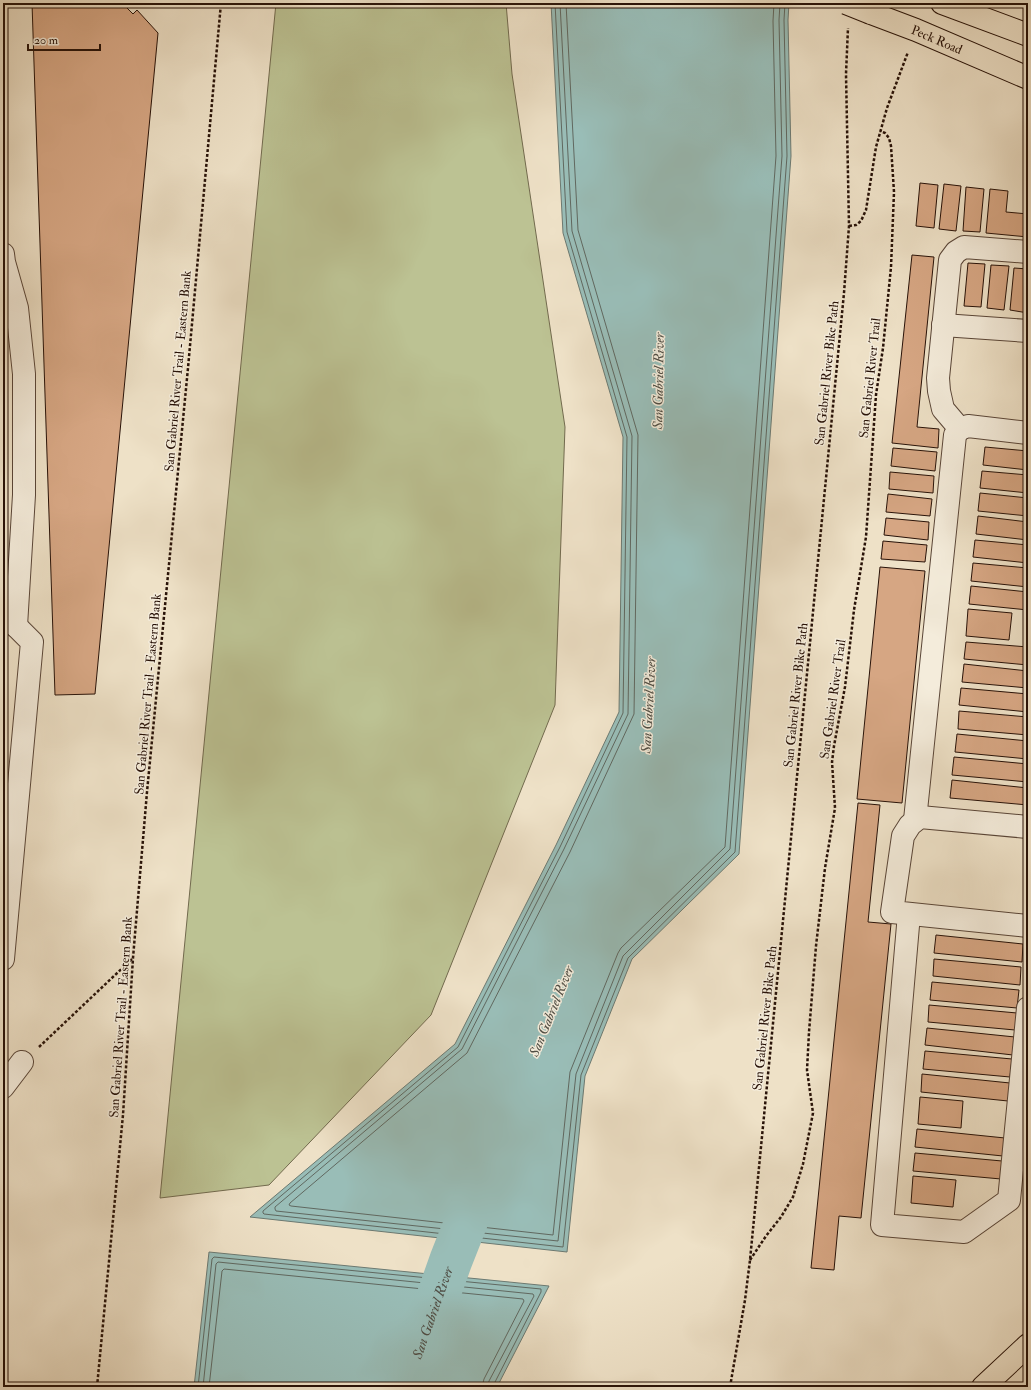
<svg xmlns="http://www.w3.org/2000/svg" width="1031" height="1390" font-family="'IM FELL Double Pica',serif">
<rect width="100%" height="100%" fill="#eee1c7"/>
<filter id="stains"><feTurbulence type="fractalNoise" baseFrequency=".005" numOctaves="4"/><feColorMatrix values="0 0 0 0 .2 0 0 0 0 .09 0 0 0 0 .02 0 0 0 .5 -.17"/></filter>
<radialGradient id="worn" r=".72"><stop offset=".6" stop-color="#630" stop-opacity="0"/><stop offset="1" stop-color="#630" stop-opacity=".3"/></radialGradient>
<polygon fill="#bcc293" stroke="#726a4e" points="276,3 506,3 512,74 565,427 555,705 431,1015 269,1185 160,1198"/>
<g fill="#99bdb7" stroke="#6c7971">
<polygon points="551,3 789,3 788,20 791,156 739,854 632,959 585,1076 567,1252 250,1217 455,1044 556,845 619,712 623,437 563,233"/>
<polygon points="209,1252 549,1286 497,1387 194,1387"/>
</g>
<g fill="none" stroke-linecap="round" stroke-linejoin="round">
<g stroke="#606860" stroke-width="1">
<polyline points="555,3 567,232 627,437 623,713 560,847 458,1047 263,1211 263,1213 264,1214 563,1247 581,1075 628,958 735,852 787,156 784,20 785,3"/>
<polyline points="560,3 572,231 632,436 628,714 564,849 462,1049 275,1207 275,1209 276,1211 558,1241 576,1074 623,956 730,849 782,156 779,20 780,3"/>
<polyline points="566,3 578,230 638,435 634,714 570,852 467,1053 290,1203 289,1205 291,1206 553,1235 570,1072 618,953 621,948 725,847 776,156 773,21 774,3"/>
<polyline points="198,1387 212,1259 214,1257 541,1289 541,1292 494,1384 493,1387"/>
<polyline points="203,1387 216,1264 218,1262 533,1294 534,1296 489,1381 488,1387"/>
<polyline points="209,1387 222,1271 224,1269 523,1299 524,1301 484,1379 482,1387"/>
</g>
<path stroke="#99bdb7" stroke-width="43" id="s1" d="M406,1387L451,1260L481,1184"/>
</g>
<g fill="#d6a683" stroke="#281208">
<polygon points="32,3 122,3 133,14 137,10 158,33 95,694 55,695"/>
<polygon points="920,183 938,185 934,228 916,226"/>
<polygon points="944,184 961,186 956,231 939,229"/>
<polygon points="966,187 984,189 980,232 963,231"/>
<polygon points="990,189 1008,191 1006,212 1028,214 1028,237 986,233"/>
<polygon points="912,255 934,257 917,427 939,429 938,448 892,443"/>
<polygon points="968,263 985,264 981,307 964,306"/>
<polygon points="991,265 1009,266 1004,310 987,308"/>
<polygon points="1014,268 1028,269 1028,313 1010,310"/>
<polygon points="985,447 1028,451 1028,470 983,465"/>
<polygon points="893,448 937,452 935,471 891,466"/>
<polygon points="982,471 1028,475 1028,493 980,488"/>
<polygon points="890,472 934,476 933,493 889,489"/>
<polygon points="980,493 1028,498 1028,516 978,511"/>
<polygon points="888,494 932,499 930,516 886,512"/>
<polygon points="978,516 1028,522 1028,540 976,534"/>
<polygon points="886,518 929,522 928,540 884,535"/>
<polygon points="975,540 1028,545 1028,563 973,557"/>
<polygon points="883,541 927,545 925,562 881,559"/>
<polygon points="973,563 1028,568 1028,587 971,581"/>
<polygon points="880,567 925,571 902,803 857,799"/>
<polygon points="971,586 1028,592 1028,610 969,604"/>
<polygon points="968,609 1012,613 1009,640 966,636"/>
<polygon points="966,642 1028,647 1028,665 964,659"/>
<polygon points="964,664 1028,671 1028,688 962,682"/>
<polygon points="961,688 1028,694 1028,712 959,705"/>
<polygon points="959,711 1028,717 1028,735 958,729"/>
<polygon points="957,734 1028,741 1028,759 955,752"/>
<polygon points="954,757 1028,764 1028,782 952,775"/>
<polygon points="952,780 1028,788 1028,805 950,798"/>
<polygon points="858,803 880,805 868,922 891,924 861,1218 839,1216 834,1270 811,1268"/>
<polygon points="936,935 1023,944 1022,962 934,953"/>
<polygon points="934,959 1021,967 1020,985 933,976"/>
<polygon points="932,982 1019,990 1017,1008 930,1000"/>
<polygon points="929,1005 1017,1013 1015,1030 928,1022"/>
<polygon points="927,1028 1015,1037 1013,1055 925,1045"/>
<polygon points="925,1051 1012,1059 1010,1077 923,1069"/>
<polygon points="922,1074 1010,1083 1008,1101 921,1092"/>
<polygon points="920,1097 963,1101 961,1128 918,1124"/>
<polygon points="917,1129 1005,1138 1003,1156 915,1147"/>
<polygon points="915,1153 1002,1161 1001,1179 913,1171"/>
<polygon points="913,1176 956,1180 953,1207 911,1203"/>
</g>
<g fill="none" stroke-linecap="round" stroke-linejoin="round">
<defs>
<g id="minor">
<polyline points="3,254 4,262 17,308 24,374 24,495 16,626"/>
<polyline points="943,325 1028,331"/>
<polyline points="960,429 943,409 939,391 938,378 950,260 956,252 964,247 1028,252"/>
<polyline points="915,820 955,435 960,429 968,426 1028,433"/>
<polyline points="1028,827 920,817 910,825 903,836 892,912 1028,926"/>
<polyline points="909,914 882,1225 964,1232 1009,1200 1028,1008"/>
<polyline points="3,959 32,642 5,615"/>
<polyline points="3,1087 22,1062"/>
</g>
<g id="major">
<polyline points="942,3 1028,35"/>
<path id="s2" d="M871,13L916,30L1028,78"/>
</g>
<polyline id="highway" points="983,1387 1028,1345"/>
</defs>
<use href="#minor" stroke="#5a4638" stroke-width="24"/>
<use href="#major" stroke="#281208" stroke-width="24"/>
<use href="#highway" stroke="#281208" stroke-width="24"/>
<g stroke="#281208" stroke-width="2.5" stroke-dasharray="3 2" stroke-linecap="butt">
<polyline points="849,226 856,225 861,221 866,210 876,147 887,108 908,52"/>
<polyline points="39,1047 133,958"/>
<polyline points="750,1260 766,1236 781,1217 793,1197 803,1164 813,1113 807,1070 809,1032 816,946 825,868 835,808 832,762 834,746 845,687 854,610 866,537 876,395 883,348 891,267 894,192 891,146 889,138 885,133 880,131"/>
<polyline points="97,1387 123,1115 133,958 147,792 188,368 221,3"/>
<polyline points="730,1387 745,1300 750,1260 844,293 849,226 846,74 848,28"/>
</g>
<use href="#minor" stroke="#f4ecdb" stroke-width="22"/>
<use href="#major" stroke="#eee1c7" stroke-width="22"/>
<use href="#highway" stroke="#eee1c7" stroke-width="22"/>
<defs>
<polyline id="major-bridge" points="846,3 871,13"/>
</defs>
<use href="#major-bridge" stroke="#281208" stroke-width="24" stroke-linecap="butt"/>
<use href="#major-bridge" stroke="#eee1c7" stroke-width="22"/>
</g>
<g text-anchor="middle" stroke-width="3" stroke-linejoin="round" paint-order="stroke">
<g font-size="13" fill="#281208" stroke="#f4ecdb">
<text dy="5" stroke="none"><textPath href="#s2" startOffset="71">Peck Road</textPath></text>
<text transform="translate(177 371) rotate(-85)" y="5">San Gabriel River Trail - Eastern Bank</text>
<text transform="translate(826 373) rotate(-84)" y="5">San Gabriel River Bike Path</text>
<text transform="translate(869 378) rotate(-84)" y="5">San Gabriel River Trail</text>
<text transform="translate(147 694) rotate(-85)" y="5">San Gabriel River Trail - Eastern Bank</text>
<text transform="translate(795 695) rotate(-84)" y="5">San Gabriel River Bike Path</text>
<text transform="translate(832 699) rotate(-82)" y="5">San Gabriel River Trail</text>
<text transform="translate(120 1017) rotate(-86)" y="5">San Gabriel River Trail - Eastern Bank</text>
<text transform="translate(764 1018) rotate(-84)" y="5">San Gabriel River Bike Path</text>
</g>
<g font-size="14" font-style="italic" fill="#504e45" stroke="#f4ecdb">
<text transform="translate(658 381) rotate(-89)" y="5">San Gabriel River</text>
<text transform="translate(648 705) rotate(-87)" y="5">San Gabriel River</text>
<text transform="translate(551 1011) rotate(-68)" y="5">San Gabriel River</text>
<text dy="5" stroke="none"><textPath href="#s1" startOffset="79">San Gabriel River</textPath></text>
</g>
</g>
<rect width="1031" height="1390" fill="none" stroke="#eee1c7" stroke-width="16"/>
<rect x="4" y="4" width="1023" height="1382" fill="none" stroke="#281208" stroke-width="2"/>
<rect x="8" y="8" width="1015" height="1374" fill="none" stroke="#281208"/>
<path d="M28 44v6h72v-6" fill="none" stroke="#281208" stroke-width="2"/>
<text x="34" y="44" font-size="12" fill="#281208" stroke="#f4ecdb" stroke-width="3" paint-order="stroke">20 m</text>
<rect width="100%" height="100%" filter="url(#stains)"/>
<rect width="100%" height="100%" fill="url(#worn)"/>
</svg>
